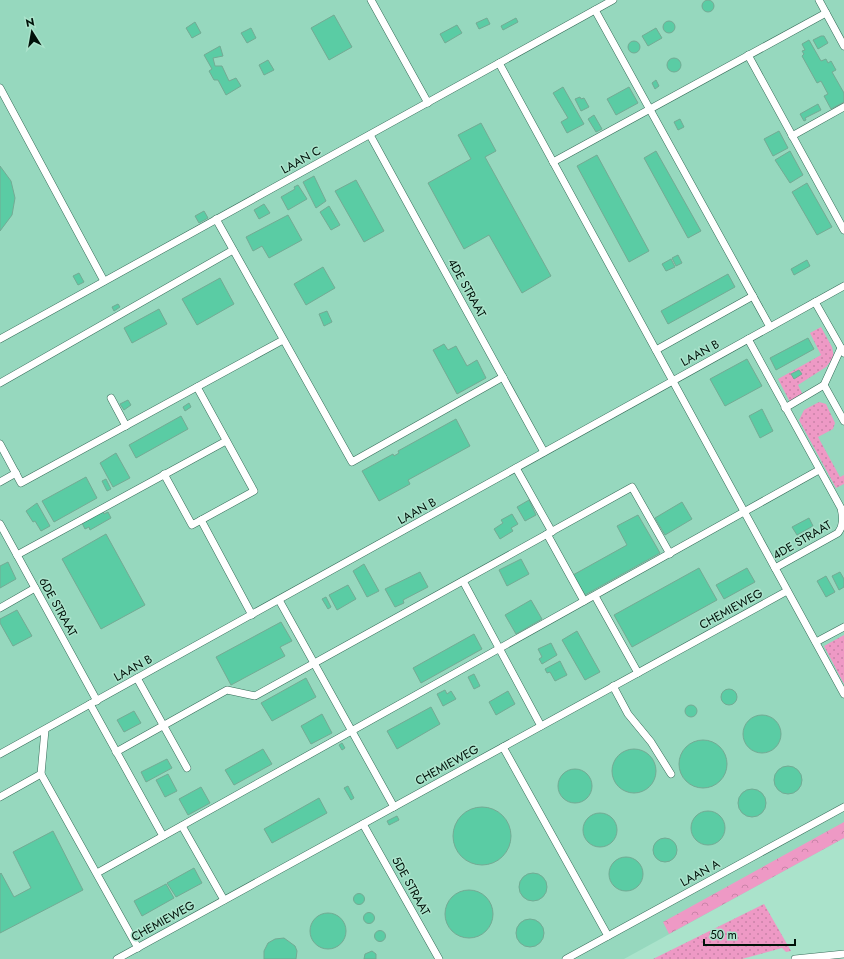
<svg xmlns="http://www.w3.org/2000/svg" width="844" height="959" font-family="Jost,sans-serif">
<defs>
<pattern id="grass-dots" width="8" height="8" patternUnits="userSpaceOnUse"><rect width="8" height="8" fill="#ee99c5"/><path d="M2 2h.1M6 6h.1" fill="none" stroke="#ca83a8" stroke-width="1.8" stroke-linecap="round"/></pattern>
<pattern id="forest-crowns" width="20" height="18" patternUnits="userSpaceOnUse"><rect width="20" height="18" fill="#ee99c5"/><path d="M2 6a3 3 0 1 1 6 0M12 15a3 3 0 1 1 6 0" fill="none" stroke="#ca83a8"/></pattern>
</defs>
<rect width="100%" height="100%" fill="#aae3cb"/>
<polygon fill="#96d8be" points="0,0 844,0 844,838 624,959 0,959"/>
<g fill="url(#grass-dots)">
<polygon points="821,327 832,347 834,357 826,367 798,385 803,395 790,402 778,379 821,355 810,333"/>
<polygon points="819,402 826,404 835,423 833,429 818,437 840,477 844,475 844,484 836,488 799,420 804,410"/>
<polygon points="844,635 844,684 824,646"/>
<polygon points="764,904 791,951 786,952 782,948 742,959 653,959"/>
</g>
<polygon fill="url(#forest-crowns)" points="844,822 844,838 669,934 663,922"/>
<g fill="#5acca4" stroke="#73ab94">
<circle cx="708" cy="6" r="6"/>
<polygon points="334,15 352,47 329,60 311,28"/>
<polygon points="487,18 490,24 479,29 476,23"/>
<polygon points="516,18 518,22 503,30 501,26"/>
<circle cx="669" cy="27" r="6"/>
<polygon points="195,22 201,33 192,38 186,28"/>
<polygon points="457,25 462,33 445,43 440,34"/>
<polygon points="251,28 256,38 247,43 241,33"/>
<polygon points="656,28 662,38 648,46 642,36"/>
<polygon points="821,36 824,36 828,43 818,49 813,40"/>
<polygon points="809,40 821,61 826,59 828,63 831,61 836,70 832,72 844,93 844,102 831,109 824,96 828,94 821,81 817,83 802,56 804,54 802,51 805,50 802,44"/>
<circle cx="634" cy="47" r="6"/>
<polygon points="220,46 223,56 213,58 215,66 222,66 229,81 236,78 241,86 226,95 218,80 214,80 209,71 212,69 204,55"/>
<circle cx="674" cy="65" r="7"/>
<polygon points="268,60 274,70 264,75 259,65"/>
<polygon points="656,80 659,86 655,89 652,83"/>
<polygon points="563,87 584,124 567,133 561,122 568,118 553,93"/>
<polygon points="629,87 638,103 616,115 607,99"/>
<polygon points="580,97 581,99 584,98 589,107 581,111 575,99"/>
<polygon points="818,104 821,110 805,118 806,120 804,121 800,114"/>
<polygon points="594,115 602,129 596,132 588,119"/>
<polygon points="680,119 684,127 678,130 674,122"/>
<polygon points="481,123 496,151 485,157 551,276 522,293 489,235 464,249 428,183 471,159 458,135"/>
<polygon points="779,131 788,148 773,156 764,139"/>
<polygon points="656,151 701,231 688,238 644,158"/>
<polygon points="790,151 803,175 790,183 775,160"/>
<polygon points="597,155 649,251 629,262 577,166"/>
<polygon points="0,166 11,181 15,198 12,215 0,231"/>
<polygon points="314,176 326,201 316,208 303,182"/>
<polygon points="356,180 384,231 364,242 335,191"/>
<polygon points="807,183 832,227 817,235 792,192"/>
<polygon points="298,185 307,199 288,210 281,197 295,189 294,187"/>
<polygon points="264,204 270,213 259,219 254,210"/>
<polygon points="329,206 340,225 331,230 320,212"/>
<polygon points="204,211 208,218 199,223 195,216"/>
<polygon points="288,215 302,240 269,258 262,246 253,251 246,237"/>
<polygon points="678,255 682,263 676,266 672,258"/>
<polygon points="671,259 675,267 666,271 662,264"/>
<polygon points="807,260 810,266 794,275 791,269"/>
<polygon points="323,267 335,288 306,305 294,284"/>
<polygon points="79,273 84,282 78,285 73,276"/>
<polygon points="728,274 735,287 668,324 661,311"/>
<polygon points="220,278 234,304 197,325 182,299"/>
<polygon points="118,304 120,307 114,311 112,307"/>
<polygon points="159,309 167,324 132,343 124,328"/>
<polygon points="327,311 332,322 324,326 319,314"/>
<polygon points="808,338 814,349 776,370 770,358"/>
<polygon points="444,344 448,350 456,346 467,366 477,360 486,378 457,394 433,350"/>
<polygon points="747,359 762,386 725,406 710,379"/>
<polygon points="799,370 802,374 794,379 791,374"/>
<polygon points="128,400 131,405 124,410 120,404"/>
<polygon points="189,403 191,407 185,411 183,407"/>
<polygon points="762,409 773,431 760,438 749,416"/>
<polygon points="181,416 188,429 136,458 129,445"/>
<polygon points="456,419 470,446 408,480 410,484 379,501 362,471 393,454 394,456 399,453 398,451"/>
<polygon points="116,453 130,478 113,487 100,463"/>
<polygon points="86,477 97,498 54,522 42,501"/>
<polygon points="106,479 111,489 107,491 102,481"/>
<polygon points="529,500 536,515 525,521 517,507"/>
<polygon points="682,502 692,519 665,535 655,518"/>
<polygon points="37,503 50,526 41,531 35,521 33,522 26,511"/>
<polygon points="103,511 104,514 108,512 111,518 90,530 89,527 85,529 82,523"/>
<polygon points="512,514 518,524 511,528 513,531 500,539 494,529 503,523 501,520"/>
<polygon points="638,515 660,553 585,595 573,575 627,545 617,526"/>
<polygon points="809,518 813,526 797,535 792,527"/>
<polygon points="106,534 145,605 101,629 62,559"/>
<polygon points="521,559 529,574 507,586 499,570"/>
<polygon points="8,562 16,579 0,588 0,566"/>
<polygon points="364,564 379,591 367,597 353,571"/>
<polygon points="699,568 717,600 632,647 614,615"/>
<polygon points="747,568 755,582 724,599 716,585"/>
<polygon points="420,572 428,587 403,600 404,603 395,607 385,589"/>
<polygon points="840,572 844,579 844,587 839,590 832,576"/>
<polygon points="826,576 835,592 826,597 817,581"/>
<polygon points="348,585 356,599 337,610 329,595"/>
<polygon points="326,597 331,607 328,609 322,599"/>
<polygon points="531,600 542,619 516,634 505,615"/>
<polygon points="17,610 32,636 13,646 0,623 0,619"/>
<polygon points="281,622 292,641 280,647 285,656 231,685 216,657"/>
<polygon points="577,631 600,672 585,680 562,640"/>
<polygon points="474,634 482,649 421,683 413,668"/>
<polygon points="551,643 557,655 542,664 539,659 542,657 538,649"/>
<polygon points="560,661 567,675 555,681 550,672 547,673 545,669"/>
<polygon points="474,674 480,686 474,689 468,677"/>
<polygon points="306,678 316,697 272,721 261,703"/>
<circle cx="729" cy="697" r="8"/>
<polygon points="445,690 447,694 451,691 456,699 443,706 437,694"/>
<polygon points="508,691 515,704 496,715 489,702"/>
<circle cx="691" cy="711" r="6"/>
<polygon points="431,707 440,724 397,749 387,731"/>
<polygon points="134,711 141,723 124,732 117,720"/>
<polygon points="322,714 332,733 311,744 301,726"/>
<circle cx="762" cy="734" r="19"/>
<circle cx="703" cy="764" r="24"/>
<polygon points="342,743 345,748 342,750 339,745"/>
<circle cx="634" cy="771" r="22"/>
<polygon points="263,749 272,764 234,785 225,770"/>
<polygon points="167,759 172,768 146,782 141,772"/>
<circle cx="788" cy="780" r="14"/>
<circle cx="575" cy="786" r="17"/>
<polygon points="168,774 177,791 165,797 156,780"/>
<polygon points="348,786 354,798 351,800 344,788"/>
<polygon points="201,787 210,803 188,815 179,799"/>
<circle cx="752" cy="803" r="14"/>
<polygon points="319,798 327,813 272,843 264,829"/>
<circle cx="482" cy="836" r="29"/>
<circle cx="708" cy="828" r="17"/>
<circle cx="600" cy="830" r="17"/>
<polygon points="397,816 399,820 389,825 387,821"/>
<polygon points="53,831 83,890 0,933 0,874 1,873 14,897 31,888 13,852"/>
<circle cx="665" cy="850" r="12"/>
<circle cx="626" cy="874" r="17"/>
<polygon points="194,868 202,883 176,897 167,883"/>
<circle cx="533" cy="887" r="14"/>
<polygon points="166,884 174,898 142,916 134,901"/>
<circle cx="469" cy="914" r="24"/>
<circle cx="359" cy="899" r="5.5"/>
<circle cx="369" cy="918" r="5.5"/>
<circle cx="328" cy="931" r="18"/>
<circle cx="530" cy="933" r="14"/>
<circle cx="380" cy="936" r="5.5"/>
<polygon points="284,938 295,946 297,951 296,959 264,959 264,951 268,943 275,939"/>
<polygon points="372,951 376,954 376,959 364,959 365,954"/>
</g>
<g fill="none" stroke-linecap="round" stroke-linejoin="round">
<defs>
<g id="service">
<polyline points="371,0 428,103"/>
<polyline points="819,0 844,46"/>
<polyline points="595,10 770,327"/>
<polyline points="748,55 844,230"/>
<polyline points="499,63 775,568"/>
<polyline points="0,88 104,281"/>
<polyline points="370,135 544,452"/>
<polyline points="792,136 844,107"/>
<polyline points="553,162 826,13"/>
<polyline points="216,219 352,462 503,377"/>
<polyline points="815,302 844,353"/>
<polyline points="0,339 613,0"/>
<path d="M748,339L841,508C843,517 844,525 838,533L775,568L844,694"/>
<polyline points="656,350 753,296"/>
<polyline points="0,383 233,250"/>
<polyline points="824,385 844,421"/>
<polyline points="111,398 126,426"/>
<polyline points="785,408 824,385 841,348"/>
<polyline points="0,444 21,483 283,340"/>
<polyline points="516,468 552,532"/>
<polyline points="164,474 192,525 254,491 197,387"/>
<polyline points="0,482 16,473"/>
<polyline points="201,520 252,615"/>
<polyline points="0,524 97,701"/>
<polyline points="547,534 584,601"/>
<polyline points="17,555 226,441"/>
<polyline points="463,581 541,726"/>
<polyline points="595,596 638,673"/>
<polyline points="279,600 394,807"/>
<polyline points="0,608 35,588"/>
<polyline points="816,642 844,627"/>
<polyline points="137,678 187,768"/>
<polyline points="613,686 628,714 651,742 671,774"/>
<polyline points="90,704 163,836"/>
<polyline points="45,730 41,774 138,948"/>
<polyline points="503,747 608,936"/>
<polyline points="116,752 227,690 255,696 632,487 670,554"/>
<polyline points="0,754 844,286"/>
<polyline points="0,797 41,774"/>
<polyline points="363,824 439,959"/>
<polyline points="182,826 224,900"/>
<polyline points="97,873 819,470"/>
<polyline points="117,959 787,591"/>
<polyline points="566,959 844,807"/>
<polyline points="795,959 844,954"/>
</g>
</defs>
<use href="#service" stroke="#356c58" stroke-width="8"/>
<use href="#service" stroke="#fff" stroke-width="7"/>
</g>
<g text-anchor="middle" stroke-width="3" stroke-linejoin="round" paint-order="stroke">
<g font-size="12" fill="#001109" stroke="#aae3cb">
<text transform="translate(301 160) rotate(-29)" y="4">LAAN C</text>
<text transform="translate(467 288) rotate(61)" y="4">4DE STRAAT</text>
<text transform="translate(700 353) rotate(-29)" y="4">LAAN B</text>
<text transform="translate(417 511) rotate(-29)" y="4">LAAN B</text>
<text transform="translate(802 540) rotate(-30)" y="4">4DE STRAAT</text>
<text transform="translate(58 607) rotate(61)" y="4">6DE STRAAT</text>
<text transform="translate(731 609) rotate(-29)" y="4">CHEMIEWEG</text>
<text transform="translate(133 668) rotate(-29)" y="4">LAAN B</text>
<text transform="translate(447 765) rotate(-29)" y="4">CHEMIEWEG</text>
<text transform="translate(700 873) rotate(-29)" y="4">LAAN A</text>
<text transform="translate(411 886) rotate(61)" y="4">5DE STRAAT</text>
<text transform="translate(163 921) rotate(-29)" y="4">CHEMIEWEG</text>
</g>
</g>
<g transform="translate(32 32) rotate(349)" stroke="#aae3cb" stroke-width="3" paint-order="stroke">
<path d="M0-3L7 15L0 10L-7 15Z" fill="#001109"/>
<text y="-6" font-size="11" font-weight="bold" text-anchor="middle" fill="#001109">N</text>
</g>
<path d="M704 939v6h91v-6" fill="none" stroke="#001109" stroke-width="2"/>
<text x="710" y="939" font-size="12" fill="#001109" stroke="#aae3cb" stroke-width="3" paint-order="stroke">50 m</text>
</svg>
